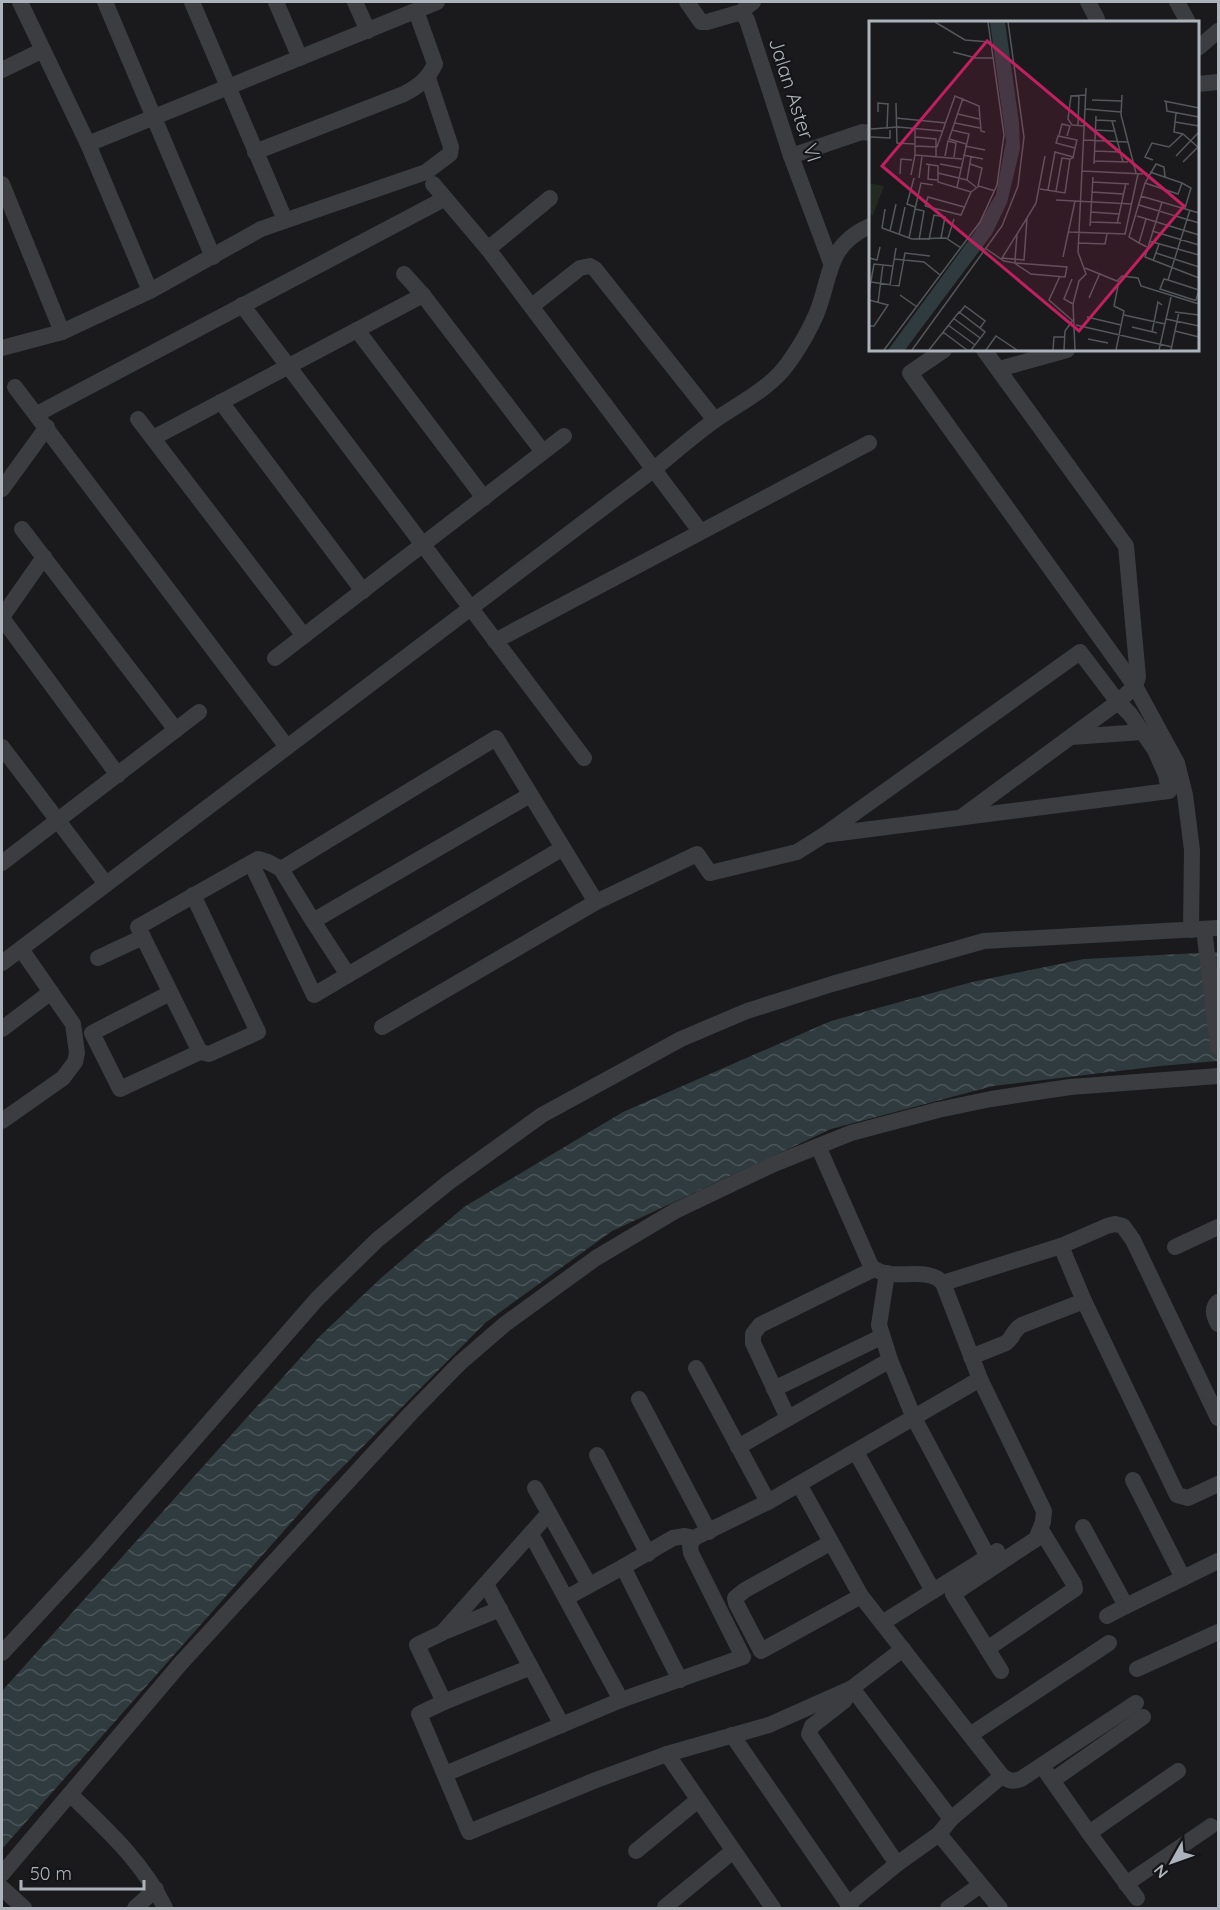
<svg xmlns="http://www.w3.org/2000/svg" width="1220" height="1910" font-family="Quicksand,sans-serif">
<defs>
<pattern id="water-waves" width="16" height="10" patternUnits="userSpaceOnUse" patternTransform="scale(1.5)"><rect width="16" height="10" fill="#303b3f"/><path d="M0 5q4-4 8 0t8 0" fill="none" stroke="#4b5559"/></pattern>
</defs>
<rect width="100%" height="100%" fill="#1a1a1c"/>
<polygon fill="url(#water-waves)" points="1218,952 1218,1061 1160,1066 993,1086 831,1129 612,1231 485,1323 321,1489 2,1849 2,1691 319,1337 381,1278 464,1207 623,1112 831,1021 972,982 1084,959"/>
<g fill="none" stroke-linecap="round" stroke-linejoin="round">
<g stroke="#3b3d41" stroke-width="16">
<polyline points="20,2 88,144 150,291"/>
<polyline points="105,2 213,257"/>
<polyline points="192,2 285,220"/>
<polyline points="276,2 300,58"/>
<polyline points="355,2 368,31"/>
<polyline points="687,2 701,22 707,22 738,13 742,13 747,20 791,156 831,263"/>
<polyline points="1088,2 1097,19"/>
<polyline points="1177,2 1188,22"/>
<polyline points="742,13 745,8 753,2"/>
<polyline points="1198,48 1218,31"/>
<polyline points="2,70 43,50"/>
<polyline points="1198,84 1218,82"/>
<polyline points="88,144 437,2"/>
<path d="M255,152L404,94C419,86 428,79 435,64L416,11"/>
<polyline points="791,156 862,132 870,133"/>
<polyline points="2,184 62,332"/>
<polyline points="433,184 488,249 700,531"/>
<polyline points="488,249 550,198"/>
<polyline points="404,274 423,295 543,452"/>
<polyline points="242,305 584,758"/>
<polyline points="532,306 580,268 590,266 595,269 715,420"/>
<polyline points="357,330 484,498"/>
<polyline points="2,348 62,332 150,291 261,229 426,172 450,154 451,147 428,78"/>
<polyline points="944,350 910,373 1135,686 1177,763 1185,795 1192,850 1191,930"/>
<polyline points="999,369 1067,350"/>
<polyline points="15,387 287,747"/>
<polyline points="221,402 363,591"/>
<polyline points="37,414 444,199"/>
<polyline points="138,419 304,636"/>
<polyline points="153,438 423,295"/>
<polyline points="2,489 47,427"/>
<polyline points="22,529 176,730"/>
<polyline points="2,617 44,557"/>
<polyline points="2,618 118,775"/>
<polyline points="495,641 869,443"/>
<polygon points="1080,652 1118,702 1130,714 1155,750 1166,775 1169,791 824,835"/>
<polyline points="275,658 564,436"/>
<polyline points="1071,737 1142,732"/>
<polyline points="2,747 106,884"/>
<polyline points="963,816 1118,702 1135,686 1138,677 1126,546 984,350"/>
<polyline points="2,863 199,712"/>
<polyline points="251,863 314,995 563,848"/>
<polyline points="281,869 313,921 530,795"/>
<polyline points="193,895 258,1032 209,1054 200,1052 138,927 258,859 268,862 281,869 496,738 596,902"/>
<polyline points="313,921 348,975"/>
<polyline points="1204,929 1218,1047"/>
<polyline points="98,958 143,937"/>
<path d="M2,963L653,470C675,452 695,434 718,418C742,402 772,387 789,362C799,348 809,331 816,315C832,277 825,246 870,226"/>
<polyline points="170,993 92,1033 120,1089 200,1052"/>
<polyline points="382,1027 596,902 697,854 710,873 797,852 824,835"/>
<polyline points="2,1029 51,992"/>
<polyline points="2,1121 63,1078 75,1062 77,1053 73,1024 21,949"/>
<path d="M818,1146L871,1266C890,1284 926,1264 943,1283L980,1379L1044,1511L1043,1522L1036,1539L953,1594L1001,1671"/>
<polyline points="1061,1246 1084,1301 1177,1495 1188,1498 1218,1484"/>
<polyline points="1175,1247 1218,1227"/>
<polyline points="943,1283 1061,1246 1107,1226 1115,1224 1123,1226 1133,1240 1218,1418"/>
<path d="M1218,1302C1211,1309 1214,1316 1218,1324"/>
<path d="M971,1357L1006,1343C1013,1338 1013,1330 1022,1325L1084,1301"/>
<polyline points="890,1360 914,1418 988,1557"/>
<polyline points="696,1368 768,1502"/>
<polyline points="774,1389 881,1337"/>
<polyline points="639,1399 709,1532"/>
<polyline points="788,1418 753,1343 753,1334 760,1325 874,1269"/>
<polyline points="738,1447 890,1360 879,1325 887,1273"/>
<polyline points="856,1452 933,1591"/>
<polyline points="597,1455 648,1554"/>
<polyline points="1133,1480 1183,1578"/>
<polyline points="799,1484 861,1596 1002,1776 951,1819 939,1834 897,1864 848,1904"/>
<polyline points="535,1488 549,1513 442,1633 417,1645 444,1702 419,1714 469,1832 596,1780 667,1754 769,1725 852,1688 951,1819"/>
<polyline points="549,1513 589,1585"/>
<polyline points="1083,1527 1126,1606 1218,1561"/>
<polyline points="531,1534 621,1700"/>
<polyline points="830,1543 745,1590 735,1598 736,1603 761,1651 861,1596"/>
<polyline points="486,1584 562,1725"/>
<polyline points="566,1598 623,1567"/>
<polyline points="1107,1616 1126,1606"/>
<polyline points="882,1623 997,1551"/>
<polyline points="446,1631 500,1609"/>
<polyline points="987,1649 1075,1589 1074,1584 1041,1530"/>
<polyline points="2,1653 94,1554 317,1299 377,1240 449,1182 542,1115 681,1039 747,1011 832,984 984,941 1218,928"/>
<polyline points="1137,1669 1218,1632"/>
<polyline points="680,1680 623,1567 673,1538 685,1536 694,1538 768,1502 980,1379"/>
<polyline points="444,1702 531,1667"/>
<polyline points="732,1735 851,1908"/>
<polyline points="970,1735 1109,1643"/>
<polyline points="667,1754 773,1908"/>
<polyline points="1042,1766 1089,1833 1178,1771"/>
<polyline points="445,1774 621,1700 743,1657 691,1553 690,1545 694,1538"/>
<path d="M1002,1776C1009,1781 1013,1782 1021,1779L1136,1703"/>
<polyline points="1053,1780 1143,1717"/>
<path d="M70,1794C106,1829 144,1863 165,1908"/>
<polyline points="1089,1833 1137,1898"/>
<polyline points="939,1834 1000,1908"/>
<polyline points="636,1851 698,1800"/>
<polyline points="897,1864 809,1734 812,1726 844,1701 852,1688 903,1649"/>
<polyline points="2,1874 181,1663 411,1413 460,1363 505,1324 596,1258 675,1211 774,1164 851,1133 938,1110 991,1099 1070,1087 1218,1076"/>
<polyline points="1126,1884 1211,1826"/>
<polyline points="2,1888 24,1908"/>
<polyline points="665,1907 733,1851"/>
<polyline points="135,1908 156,1889"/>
<polyline points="948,1908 979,1886"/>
</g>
</g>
<g text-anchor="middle" stroke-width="4.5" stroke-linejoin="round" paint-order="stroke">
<g font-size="20" fill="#adb3bb" stroke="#151517">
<text transform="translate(795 100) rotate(72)" y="7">Jalan Aster VI</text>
</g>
</g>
<g transform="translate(869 21)">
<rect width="330" height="330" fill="#1a1a1c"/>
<path d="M0,162L15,165L4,194L0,193Z" fill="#222a22"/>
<path d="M121,1H136L150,102L151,128L138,182L123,213L36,329H19L105,212L127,173L137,120Z" fill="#303b3f"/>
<path fill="none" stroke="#55575c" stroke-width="1.5" d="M66,1L96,19L121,21M84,31L107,37H124M253,74L252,94L267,152M94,77L80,118L97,123M223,79L253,80M295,80L330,87M297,81L298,90L330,96M27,82L28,122L45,123M216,88L252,91M9,91V82L19,83L18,108M307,92L305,111L314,113L330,127M89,93L110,98M27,97L77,102M227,99L247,100M243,100L254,141M306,101L330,105M86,102L111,107M209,104L210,74M216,105L203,104L199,98L202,75L217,74M46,107V134L93,138M2,108L29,106L73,110M83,109L100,113L88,166M226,109L245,110M190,114L193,103L201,105L198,115M2,116L21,117V109M46,116L67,118V135M215,119L259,121M46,125L68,126L86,75L110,85L112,110L116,111M96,125L116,129M225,130L251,131M94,134L114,138M76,135L79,120L87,122L85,136M307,135L330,111M102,136L98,159L107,166M284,139L276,136L283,122L300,126L314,113M225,140L259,141M314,141L329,126M57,143L69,145V161L102,171L110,165L126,170M71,143L92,147M101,143L113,147L109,165M225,143L227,95M60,144L59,158L68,159M213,150L274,153M69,152L98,159M31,153L32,138L43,139M42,154L46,134M45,157L38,183L46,186M50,157L53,135M223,161L260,163M276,162L309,173L313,162L281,151M313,162L322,167L316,187M171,168L196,172L201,138L204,137L206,127L208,119L189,115L187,122L206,127M179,169L186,131L204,136M187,170L193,137L201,138M223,171L254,173M272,175L330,192M187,179L263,183M293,181L276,236L330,257M270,184L330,202M56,185L92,194L102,171M56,185L59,176L95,186M16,188L13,207L43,218L77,217L92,227M46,188L52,162L64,164M222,191L250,193M268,195L330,214M158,197L155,239L133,237ZM158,197L167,182L176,135M277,198L270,222L278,226M222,201L252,202M248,203L257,162M221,205L224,156M21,210L27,183M283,210L330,224M200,211L257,213M256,213L269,153M30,214L36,186M40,217L46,188L55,190L50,219M79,217L85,198M99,217L115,228M60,219L65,194L76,196L72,217M280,220L330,234M210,222L236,223L238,213M270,222L260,216L276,162L287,143L295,146L296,156M116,227L135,240L146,242L198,246L196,256L162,253L147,243L146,242V239L148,213M287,232L330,246M194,236L206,180M0,237L8,239L11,226M25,238L55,241L71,254M284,240L290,223M216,247L248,260L253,255L269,257L272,265L330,283M191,255L180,279L204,300M203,258L195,278L204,283M299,259L321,189M2,261L30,265L36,232L61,235M21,264L27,227M330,268V269L327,279H325L291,268L295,258L299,259L330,269M0,271L5,243L24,245M31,274L48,286M220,277L231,252M0,279L19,284L5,305H0M9,282L14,243M91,291L96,285L116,300L111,307M306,291L330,294M255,294L296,303M218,296L252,304M84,297L111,317M297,298L330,305M79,304L106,324M207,304L303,326M263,306L288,312M306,310L330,316M74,311L98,329M283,311L289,281L293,284M219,318L239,322M15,329L111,201L128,164L135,114L119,1M43,329L133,205L149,165L155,116L139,1M60,329L90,291L116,311L102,329M117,329L127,315L148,329M184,329L185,316H196M195,329L196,310L204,299M206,329L204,283L210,260L217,253L209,231L217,67M247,329L255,290L245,285L250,260M290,329L302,276M302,329L310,291"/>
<path fill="#c12060" fill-opacity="0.15" stroke="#c12060" stroke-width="3" d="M118,20L315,185L210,310L13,145Z"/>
<rect width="330" height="330" fill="none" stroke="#adb3bb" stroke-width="3"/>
</g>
<rect width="1220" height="1910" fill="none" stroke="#adb3bb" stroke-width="6"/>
<g transform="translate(1172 1862) rotate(230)" stroke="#151517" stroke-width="4.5" paint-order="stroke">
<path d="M0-4.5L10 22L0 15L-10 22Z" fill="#adb3bb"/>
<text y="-9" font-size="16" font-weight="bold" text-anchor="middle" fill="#adb3bb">N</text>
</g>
<path d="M21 1880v9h123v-9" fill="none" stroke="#adb3bb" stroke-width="3"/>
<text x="30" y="1880" font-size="18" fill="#adb3bb" stroke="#151517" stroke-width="4.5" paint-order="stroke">50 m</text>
</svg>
